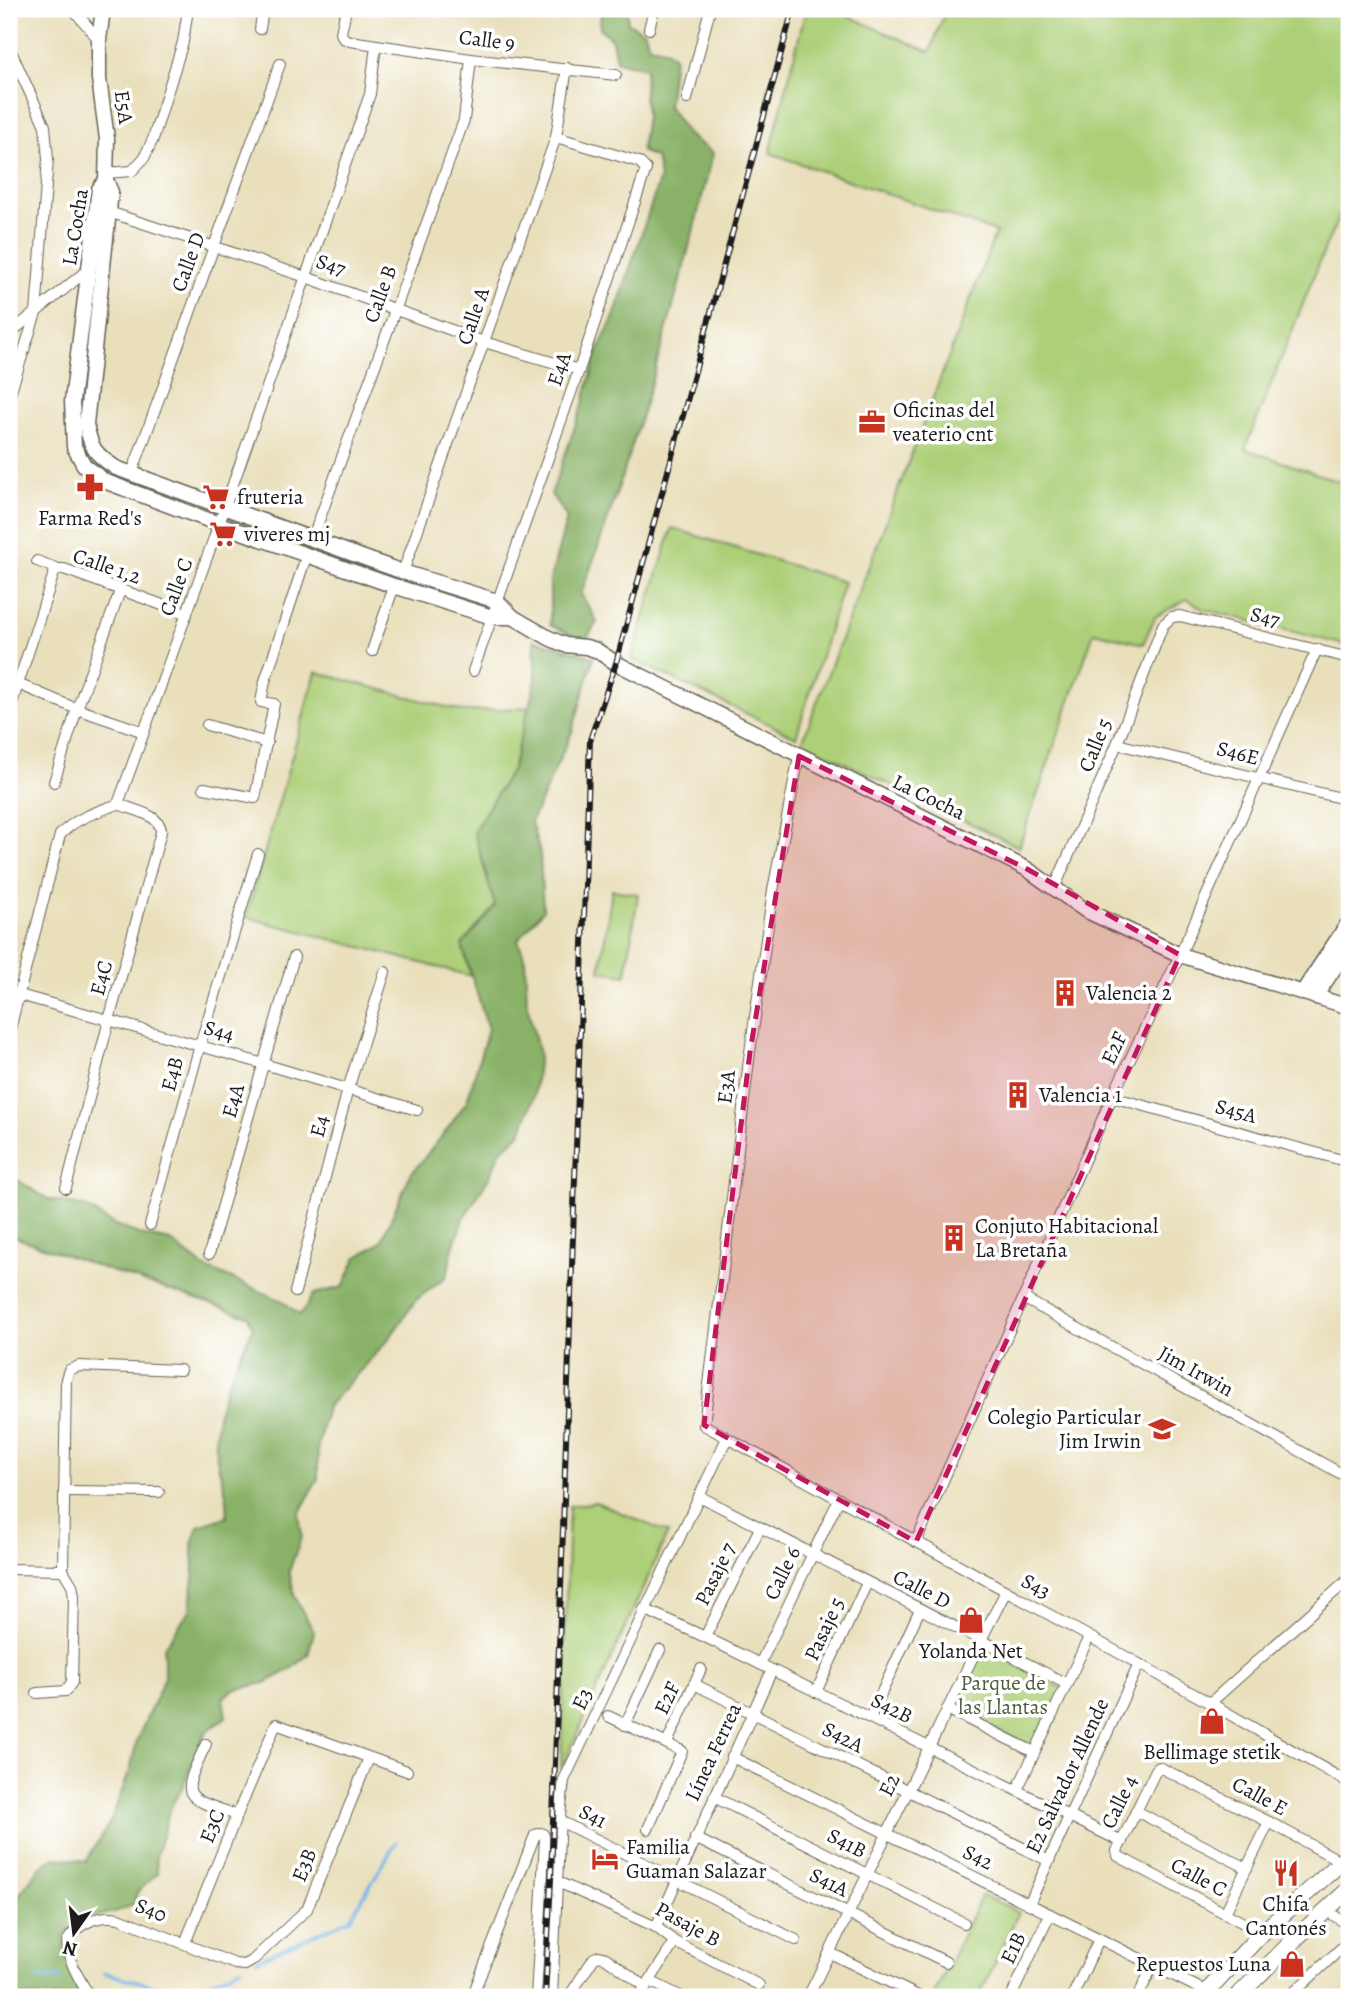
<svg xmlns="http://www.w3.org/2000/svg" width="1358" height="2006" font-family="Alegreya,serif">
<rect width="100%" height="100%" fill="#fff"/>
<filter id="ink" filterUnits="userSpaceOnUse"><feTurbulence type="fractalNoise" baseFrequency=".0143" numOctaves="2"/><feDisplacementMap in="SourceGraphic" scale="14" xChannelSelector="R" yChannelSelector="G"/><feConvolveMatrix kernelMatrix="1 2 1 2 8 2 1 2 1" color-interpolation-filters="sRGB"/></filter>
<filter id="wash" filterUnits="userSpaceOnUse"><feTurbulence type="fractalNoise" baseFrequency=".00686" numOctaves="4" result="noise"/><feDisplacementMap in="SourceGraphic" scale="28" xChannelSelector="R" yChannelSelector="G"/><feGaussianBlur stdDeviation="1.57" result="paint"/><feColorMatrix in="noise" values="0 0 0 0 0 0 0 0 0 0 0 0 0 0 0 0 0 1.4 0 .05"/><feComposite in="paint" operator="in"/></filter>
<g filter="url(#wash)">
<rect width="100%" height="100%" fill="#e9dfbb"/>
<g fill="#accf77" stroke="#64764a" stroke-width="2">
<polygon points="806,9 832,9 930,52 946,9 1349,9 1349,195 1328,241 1245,449 1349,485 1349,646 1203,609 1187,599 1155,617 1143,644 1094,632 1019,847 802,742 996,232 770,153"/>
<polygon points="672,528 844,582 796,737 631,659"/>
<polygon points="316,672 465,712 529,707 512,769 474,831 495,906 462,945 471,976 246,917"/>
<polygon points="612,890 638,894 626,975 600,971"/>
<polygon points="596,1502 668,1533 561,1770 569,1506"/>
<polygon points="982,1645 1064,1689 1032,1747 951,1708"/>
<polygon points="982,1895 1019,1912 979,1997 933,1997"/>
</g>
<g fill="#89b268" stroke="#526742" stroke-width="2">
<path d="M601,9H627L628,23L645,32L649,46L665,49L674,57L668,106L688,135L713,153C676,302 635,450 581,594L597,622L585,641L550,625V581L567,518L551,494L583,404L598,350L614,317L660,178L656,158L641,151L646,116L644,92L646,68L616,61L612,40L600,28Z"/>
<path d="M534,640L594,657L572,732L531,822L540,853L543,910L518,940L525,959L527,1004L539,1054L534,1096L521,1133L500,1151L491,1174L464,1217L453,1247L447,1276L416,1300L388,1340L327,1407L318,1444V1479L299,1514L302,1536L289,1571L295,1597L314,1632L308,1655L288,1671L265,1683L233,1690L223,1698L226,1717L205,1733L181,1790L171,1806L156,1856L157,1873L136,1894V1902C111,1920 84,1910 64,1936V1950L81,1989L73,1997H11L9,1995V1900L13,1902L40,1868L54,1857L86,1861L110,1822L130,1770L137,1740L164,1679V1647L190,1610L194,1567L192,1544L198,1526L227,1517C230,1494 220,1479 217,1458C209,1411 234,1369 253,1328L248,1316L111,1271L9,1235V1175L48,1199L85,1207L115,1225L141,1235L170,1241L204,1267L281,1300L300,1315L314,1294L343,1287L356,1258L381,1242L410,1175L444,1134L467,1101L488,1029L462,945L495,906L474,831L512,769L536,680Z"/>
</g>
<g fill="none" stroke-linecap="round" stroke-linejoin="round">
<g stroke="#6eb4e4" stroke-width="3.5">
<polyline points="257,1960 350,1919 396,1842"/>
<polyline points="104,1973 184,1993 241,1968"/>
<polyline points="37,1979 60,1978"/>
</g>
</g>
</g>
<g filter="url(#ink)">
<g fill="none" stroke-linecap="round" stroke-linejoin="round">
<defs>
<g id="street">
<polyline points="73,9 99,40"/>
<polyline points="78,9 83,10 90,9"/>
<polyline points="346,9 341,33 343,38 350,41 471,59 616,75"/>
<polyline points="260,29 263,9"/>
<polyline points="649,29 654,9"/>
<polyline points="9,47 45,126 48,159 36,313 9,397"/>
<polyline points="687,99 710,9"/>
<polyline points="106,173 132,171 144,158 153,139 183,42 188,9"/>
<polyline points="109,212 306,277 484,342 579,370"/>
<polyline points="9,334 90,268"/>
<polyline points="132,473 280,64"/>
<polyline points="312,540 464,120 471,59"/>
<polyline points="37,561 58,569"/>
<polyline points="403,572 556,137 567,68"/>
<polyline points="372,651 394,586"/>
<polyline points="473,671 579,370 646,169 639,162 556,137"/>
<polyline points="9,681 18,684 9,713"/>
<polyline points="207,725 267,743"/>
<polyline points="144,732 77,709 18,684 54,573 58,569 64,569 187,614"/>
<polyline points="1117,744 1349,800"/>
<polyline points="799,756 773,890 750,1052 704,1425 1210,1703 1349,1783"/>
<polyline points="54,782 77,709 120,591"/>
<polyline points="204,788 255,798 274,704 261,702 265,681 307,554"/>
<polyline points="1054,889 1117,744 1163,625 1172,617 1180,616 1349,658"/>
<polyline points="9,992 264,1064 417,1110"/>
<path d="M9,1033L60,835C75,818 97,812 118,804L219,524L370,94L376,45"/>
<polyline points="1112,1097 1349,1162"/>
<path d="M66,1188L109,1020L161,832C161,814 133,810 118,804"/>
<polyline points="150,1225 200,1045 258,854"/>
<polyline points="209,1254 294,957"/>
<polyline points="295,1292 348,1089 385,972"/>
<polyline points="1023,1298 1349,1478"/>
<polyline points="64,1491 159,1492"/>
<polyline points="699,1496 1067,1684"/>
<polyline points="916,1542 1112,1097 1180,955 1317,649"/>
<polyline points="9,1569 63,1570 72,1585 74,1596 72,1682 66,1691 37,1693"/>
<polyline points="63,1570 66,1379 69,1370 79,1366 180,1370"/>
<polyline points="644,1609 705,1637 1122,1842"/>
<polyline points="705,1637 760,1528"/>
<polyline points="760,1664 839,1499"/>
<polyline points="694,1684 1049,1861"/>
<polyline points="816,1692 867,1583"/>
<polyline points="1210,1703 1349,1579"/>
<polyline points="947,1709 1034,1752"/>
<polyline points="608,1716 682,1751 648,1829"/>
<polyline points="870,1718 920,1609"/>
<polyline points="625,1725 660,1650"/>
<polyline points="667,1743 701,1669"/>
<path d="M206,1744C181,1797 180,1796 237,1815"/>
<polyline points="732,1757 1207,1992"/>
<polyline points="1017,1790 1089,1637"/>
<polyline points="714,1797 964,1923"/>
<polyline points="1136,1811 1247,1868"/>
<polyline points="560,1821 796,1940"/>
<polyline points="695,1838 946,1962"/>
<polyline points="558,1882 656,1927 675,1942 759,1985"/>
<polyline points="1029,1904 1139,1664"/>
<polyline points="1325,1910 1349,1925"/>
<polyline points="1225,1913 1269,1822"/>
<polyline points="656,1927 772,1670"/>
<polyline points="1262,1933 1118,1856 1117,1851 1156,1770 1159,1767 1269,1822 1342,1862"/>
<polyline points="185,1943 237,1815 276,1724 407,1771"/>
<polyline points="830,1953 920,1997"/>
<polyline points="650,1981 682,1997"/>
<polyline points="570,1995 594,1958 599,1956 606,1958 646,1987"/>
<path d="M90,1997C80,1980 68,1962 67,1941C79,1923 98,1914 119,1918L235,1964L245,1965L252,1961L307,1909L369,1758"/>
<polyline points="472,1997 535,1835 541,1833 543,1834 545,1838 536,1997"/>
<polyline points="552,1997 560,1816 564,1780 727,1438"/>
<polyline points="639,1997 675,1942"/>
<polyline points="808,1997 981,1640 1006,1591"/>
<polyline points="1011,1997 1050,1914"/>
<polyline points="1072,1997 1099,1939"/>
<polyline points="1138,1997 1153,1965"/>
<polyline points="1289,1997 1349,1941"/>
</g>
<g id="secondary">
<path d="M103,9L99,40V79L107,139L106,180L111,192L86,424C91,449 95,454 116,468L403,572L497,601L513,617L549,638L565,645L586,647L596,650L616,663L1027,869L1085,910L1180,955L1349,1007"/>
<polyline points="106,180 99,189 72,401 74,447 84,465 104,481 219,524 394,586 492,617 513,617"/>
<polyline points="1302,993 1349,922"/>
<polyline points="1315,997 1349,946"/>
</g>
<g id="primary">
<polyline points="1202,1997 1262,1933 1349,1855"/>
<polyline points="1237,1997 1295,1939 1349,1889"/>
</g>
</defs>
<use href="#street" stroke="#646054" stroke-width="12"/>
<use href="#secondary" stroke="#646054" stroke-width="17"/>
<use href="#primary" stroke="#646054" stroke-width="18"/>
<use href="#street" stroke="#fff" stroke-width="10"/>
<use href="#secondary" stroke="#fff" stroke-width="14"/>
<use href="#primary" stroke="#fff" stroke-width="16"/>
<defs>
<polyline id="rail" points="545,1997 551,1879 590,740 616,663 793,9"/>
</defs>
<use href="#rail" stroke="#1c1c1c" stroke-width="6"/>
<use href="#rail" stroke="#fff" stroke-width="3.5" stroke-dasharray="10" stroke-linecap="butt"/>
</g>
</g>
<path fill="#c2185b" fill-opacity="0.2" stroke="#c2185b" stroke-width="5" stroke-dasharray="14 9" stroke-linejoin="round" d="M799,756L1027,869L1180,955L916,1542L704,1425L750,1052Z"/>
<defs>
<symbol id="office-bare" viewBox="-9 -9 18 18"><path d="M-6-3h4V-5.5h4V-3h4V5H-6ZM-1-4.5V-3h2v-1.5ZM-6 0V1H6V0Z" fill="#c8321e" stroke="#fff" stroke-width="2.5" paint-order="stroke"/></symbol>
<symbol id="pharmacy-bare" viewBox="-9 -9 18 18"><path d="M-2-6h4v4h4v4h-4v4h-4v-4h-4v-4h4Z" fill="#c8321e" stroke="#fff" stroke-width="2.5" paint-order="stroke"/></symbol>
<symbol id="supermarket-bare" viewBox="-9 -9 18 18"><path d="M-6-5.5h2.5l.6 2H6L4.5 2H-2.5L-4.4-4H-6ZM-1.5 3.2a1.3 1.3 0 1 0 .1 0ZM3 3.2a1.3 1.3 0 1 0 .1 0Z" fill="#c8321e" stroke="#fff" stroke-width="2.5" paint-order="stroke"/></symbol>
<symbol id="building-bare" viewBox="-9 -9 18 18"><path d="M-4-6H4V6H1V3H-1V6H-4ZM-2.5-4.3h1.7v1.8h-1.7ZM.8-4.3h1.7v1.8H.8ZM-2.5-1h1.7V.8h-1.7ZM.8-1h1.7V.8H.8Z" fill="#c8321e" stroke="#fff" stroke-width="2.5" paint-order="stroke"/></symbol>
<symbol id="school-bare" viewBox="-9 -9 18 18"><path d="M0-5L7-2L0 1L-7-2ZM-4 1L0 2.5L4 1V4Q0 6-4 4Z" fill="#c8321e" stroke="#fff" stroke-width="2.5" paint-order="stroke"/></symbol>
<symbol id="shop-bare" viewBox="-9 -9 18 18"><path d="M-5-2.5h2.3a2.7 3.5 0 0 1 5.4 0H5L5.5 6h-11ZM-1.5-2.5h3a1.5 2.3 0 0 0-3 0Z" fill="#c8321e" stroke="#fff" stroke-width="2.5" paint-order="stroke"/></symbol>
<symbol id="hotel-bare" viewBox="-9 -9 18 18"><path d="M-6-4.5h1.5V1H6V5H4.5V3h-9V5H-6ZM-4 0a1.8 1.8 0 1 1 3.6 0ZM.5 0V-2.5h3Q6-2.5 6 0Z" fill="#c8321e" stroke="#fff" stroke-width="2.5" paint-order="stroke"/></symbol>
<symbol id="restaurant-bare" viewBox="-9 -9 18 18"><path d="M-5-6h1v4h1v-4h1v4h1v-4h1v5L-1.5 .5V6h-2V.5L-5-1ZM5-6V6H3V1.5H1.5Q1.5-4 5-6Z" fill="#c8321e" stroke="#fff" stroke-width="2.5" paint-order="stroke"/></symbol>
</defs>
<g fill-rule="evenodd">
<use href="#office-bare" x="853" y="403" width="38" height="38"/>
<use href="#pharmacy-bare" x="71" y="468" width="38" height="38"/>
<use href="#supermarket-bare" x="197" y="478" width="38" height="38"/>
<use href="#supermarket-bare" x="204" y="515" width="38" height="38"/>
<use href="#building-bare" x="1046" y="974" width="38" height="38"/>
<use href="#building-bare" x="999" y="1076" width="38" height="38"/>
<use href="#building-bare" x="935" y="1219" width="38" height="38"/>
<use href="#school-bare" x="1143" y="1410" width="38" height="38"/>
<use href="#shop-bare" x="952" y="1601" width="38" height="38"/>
<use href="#shop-bare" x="1193" y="1702" width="38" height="38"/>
<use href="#hotel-bare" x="586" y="1840" width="38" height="38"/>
<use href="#restaurant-bare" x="1267" y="1854" width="38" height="38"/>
<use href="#shop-bare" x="1273" y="1945" width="38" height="38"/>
</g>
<g text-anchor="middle" stroke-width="7" stroke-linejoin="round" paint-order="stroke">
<g font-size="21" fill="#1c1c1c" stroke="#fff">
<text transform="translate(487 40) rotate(7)" y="7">Calle 9</text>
<text transform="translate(124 107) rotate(82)" y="7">E5A</text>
<text transform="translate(75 227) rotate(-81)" y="7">La Cocha</text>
<text transform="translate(188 262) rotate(-70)" y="7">Calle D</text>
<text transform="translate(331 265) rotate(19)" y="7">S47</text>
<text transform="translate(380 294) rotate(-70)" y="7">Calle B</text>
<text transform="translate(473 316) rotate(-71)" y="7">Calle A</text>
<text transform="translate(559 369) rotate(-71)" y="7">E4A</text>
<text transform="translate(107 566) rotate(19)" y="7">Calle 1,2</text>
<text transform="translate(176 587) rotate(-70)" y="7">Calle C</text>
<text transform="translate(1265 617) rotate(14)" y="7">S47</text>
<text transform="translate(1095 745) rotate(-68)" y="7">Calle 5</text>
<text transform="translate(1238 753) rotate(14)" y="7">S46E</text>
<text transform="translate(929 797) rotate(26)" y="7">La Cocha</text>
<text transform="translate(101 978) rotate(-75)" y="7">E4C</text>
<text transform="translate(219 1031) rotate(16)" y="7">S44</text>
<text transform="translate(1114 1048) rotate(-65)" y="7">E2F</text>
<text transform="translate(172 1074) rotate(-75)" y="7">E4B</text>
<text transform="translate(726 1087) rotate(-83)" y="7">E3A</text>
<text transform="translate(233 1101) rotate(-74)" y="7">E4A</text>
<text transform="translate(1236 1111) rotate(15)" y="7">S45A</text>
<text transform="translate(319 1126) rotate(-75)" y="7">E4</text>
<text transform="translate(1196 1371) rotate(29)" y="7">Jim Irwin</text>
<text transform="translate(782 1573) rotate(-64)" y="7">Calle 6</text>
<text transform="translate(715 1574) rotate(-64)" y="7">Pasaje 7</text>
<text transform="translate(1036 1586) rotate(29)" y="7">S43</text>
<text transform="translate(922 1589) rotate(27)" y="7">Calle D</text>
<text transform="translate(824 1629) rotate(-65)" y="7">Pasaje 5</text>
<text transform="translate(667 1698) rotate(-65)" y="7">E2F</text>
<text transform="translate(582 1699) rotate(-65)" y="7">E3</text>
<text transform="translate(892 1708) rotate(26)" y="7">S42B</text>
<text transform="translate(843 1737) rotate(27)" y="7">S42A</text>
<text transform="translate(713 1752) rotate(-65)" y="7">Línea Ferrea</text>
<text transform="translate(1067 1776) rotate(-65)" y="7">E2 Salvador Allende</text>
<text transform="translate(889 1785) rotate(-64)" y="7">E2</text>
<text transform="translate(1260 1796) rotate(28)" y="7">Calle E</text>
<text transform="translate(1119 1802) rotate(-64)" y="7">Calle 4</text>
<text transform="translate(593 1816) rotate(27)" y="7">S41</text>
<text transform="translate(212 1826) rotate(-68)" y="7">E3C</text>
<text transform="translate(847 1843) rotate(27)" y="7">S41B</text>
<text transform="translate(978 1857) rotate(26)" y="7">S42</text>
<text transform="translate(304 1865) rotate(-68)" y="7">E3B</text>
<text transform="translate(1199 1877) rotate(28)" y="7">Calle C</text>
<text transform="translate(829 1882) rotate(26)" y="7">S41A</text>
<text transform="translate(151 1910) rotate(21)" y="7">S40</text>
<text transform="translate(688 1924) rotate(29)" y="7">Pasaje B</text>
<text transform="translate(1013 1948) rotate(-65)" y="7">E1B</text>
</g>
<g font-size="21" fill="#1c1c1c" stroke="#fff" text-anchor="start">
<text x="893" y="417">Oficinas del<tspan x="893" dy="24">veaterio cnt</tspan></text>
<text x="237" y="504">fruteria</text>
<text x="90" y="525" text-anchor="middle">Farma Red's</text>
<text x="244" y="541">viveres mj</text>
<text x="1086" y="1000">Valencia 2</text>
<text x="1039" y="1102">Valencia 1</text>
<text x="975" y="1233">Conjuto Habitacional<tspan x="975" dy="24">La Bretaña</tspan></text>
<text x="1141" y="1424" text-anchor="end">Colegio Particular<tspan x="1141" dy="24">Jim Irwin</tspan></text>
<text x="971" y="1658" text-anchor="middle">Yolanda Net</text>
<text x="1212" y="1759" text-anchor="middle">Bellimage stetik</text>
<text x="626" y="1854">Familia<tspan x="626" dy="24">Guaman Salazar</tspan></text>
<text x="1286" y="1911" text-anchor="middle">Chifa<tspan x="1286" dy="24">Cantonés</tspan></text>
<text x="1271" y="1971" text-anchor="end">Repuestos Luna</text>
</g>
<g font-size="21" fill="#4e5b3c" stroke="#fff">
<text x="1003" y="1690">Parque de<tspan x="1003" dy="24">las Llantas</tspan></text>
</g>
</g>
<rect width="1358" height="2006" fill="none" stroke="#fff" stroke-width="35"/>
<g transform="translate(74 1933) rotate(194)" stroke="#ffffff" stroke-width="5" paint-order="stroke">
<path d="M0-5L12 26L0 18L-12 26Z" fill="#1c1c1c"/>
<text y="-10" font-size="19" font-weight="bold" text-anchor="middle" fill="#1c1c1c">N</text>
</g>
</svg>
